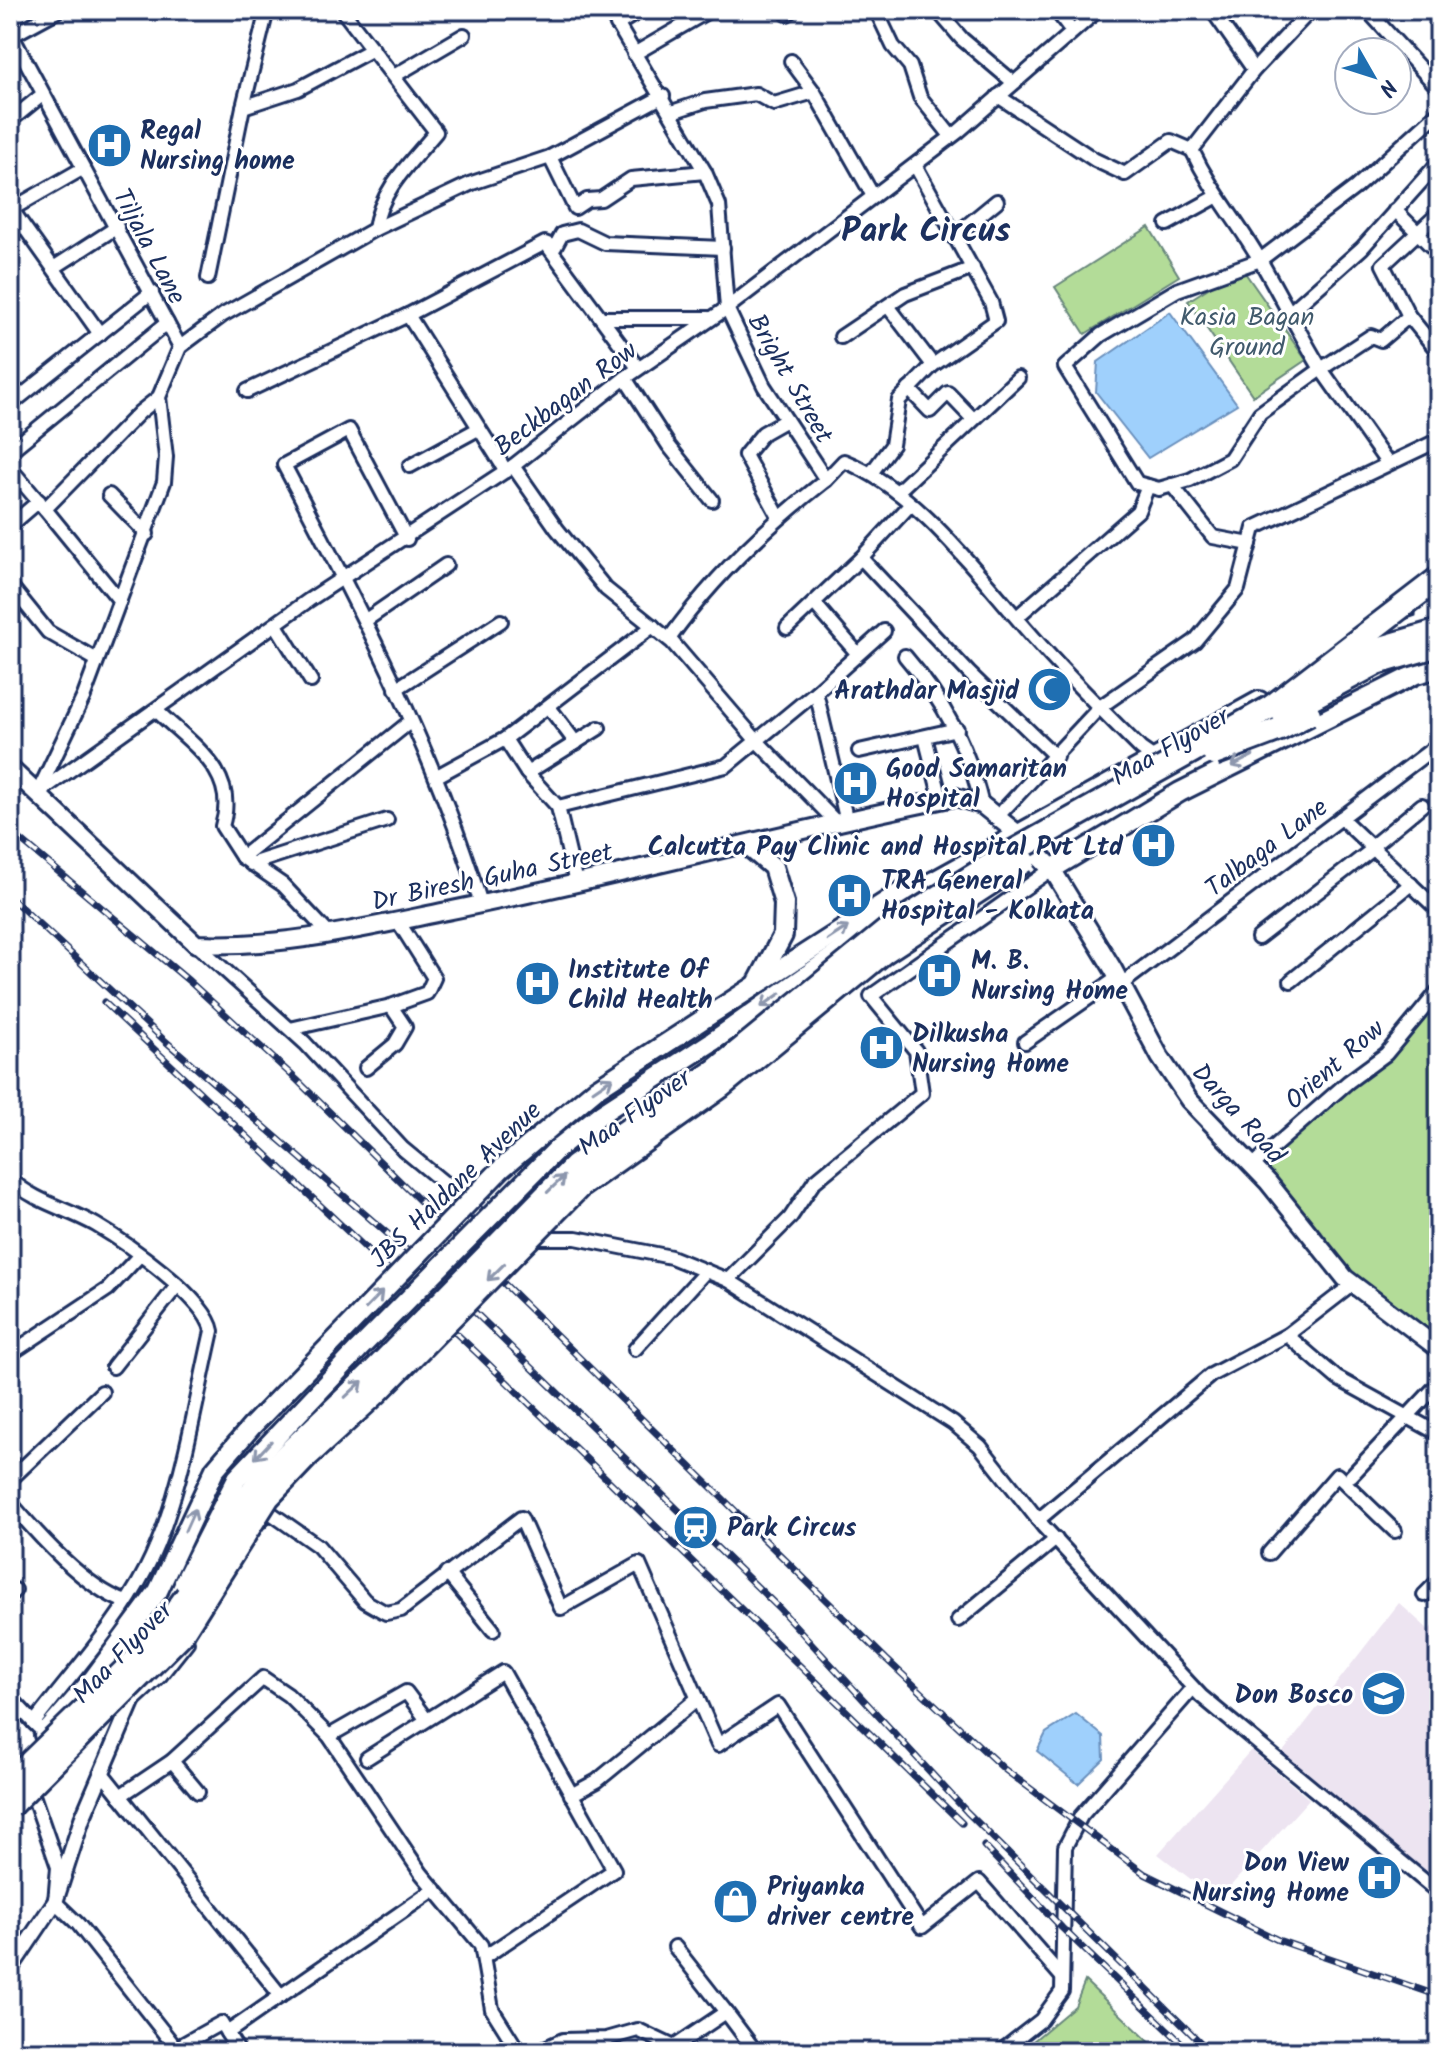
<svg xmlns="http://www.w3.org/2000/svg" width="1449" height="2062" font-family="Kalam,sans-serif">
<rect width="100%" height="100%" fill="#fff"/>
<filter id="ink" filterUnits="userSpaceOnUse"><feTurbulence type="fractalNoise" baseFrequency=".0125" numOctaves="2"/><feDisplacementMap in="SourceGraphic" scale="16" xChannelSelector="R" yChannelSelector="G"/><feConvolveMatrix kernelMatrix="1 2 1 2 8 2 1 2 1" color-interpolation-filters="sRGB"/></filter>
<g filter="url(#ink)">
<g fill="#ede4f1">
<polygon points="116,131 124,148 100,160 94,143"/>
<polygon points="1399,1603 1429,1630 1439,1618 1439,1868 1428,1880 1279,1757"/>
<polygon points="1251,1750 1309,1799 1218,1900 1158,1854"/>
</g>
<g fill="#b3dc98" stroke="#67867b" stroke-width="2">
<polygon points="1149,227 1179,276 1085,334 1055,287"/>
<polygon points="1241,267 1306,360 1253,396 1188,301"/>
<polygon points="1439,1003 1439,1347 1350,1273 1263,1164 1348,1089 1390,1061"/>
<polygon points="1085,1981 1160,2052 1020,2052 1075,2006"/>
</g>
<g fill="#9fd0fc" stroke="#6a90bd" stroke-width="2">
<polygon points="1170,312 1237,404 1148,458 1096,392 1098,362"/>
<polygon points="1076,1714 1103,1736 1104,1759 1078,1784 1037,1751 1046,1733"/>
</g>
<g fill="none" stroke-linecap="round" stroke-linejoin="round">
<defs>
<g id="minor">
<path d="M342,10L436,132C412,161 380,190 375,229"/>
<path d="M609,10L705,172L719,205L727,308L764,386L826,480L844,461C920,491 981,579 1035,639C1068,677 1105,713 1141,749L1154,758"/>
<polyline points="785,10 787,14 793,10"/>
<polyline points="876,10 893,46 910,66 920,97 951,136"/>
<polyline points="937,10 962,39 1013,82"/>
<polyline points="1056,10 1071,30"/>
<polyline points="1212,10 1254,70"/>
<path d="M1311,10L1254,70L1192,150C1212,193 1237,220 1260,260C1281,296 1299,333 1321,369L1260,413L1230,459L1190,480L1159,489L1137,483L1065,367L1101,335L1177,290L1260,260L1356,187L1439,112"/>
<polyline points="1367,10 1439,89"/>
<polyline points="617,25 641,10"/>
<polyline points="10,32 180,347 159,397 166,457 164,482 84,696 39,790"/>
<polyline points="11,36 59,10"/>
<polyline points="634,54 710,10"/>
<polyline points="791,61 814,92 873,196"/>
<polyline points="394,76 464,35"/>
<polyline points="998,96 1095,160 1125,174 1171,141 1192,150"/>
<polyline points="243,107 298,89 373,49"/>
<polyline points="672,112 705,101 756,94 774,104 814,92"/>
<polyline points="10,121 42,95"/>
<polyline points="550,157 575,208 587,200 601,199 631,179 705,172"/>
<polyline points="10,207 100,334"/>
<polyline points="12,209 82,169"/>
<polyline points="1395,210 1439,254"/>
<polyline points="1439,213 1383,265 1409,316 1439,353"/>
<polyline points="1167,224 1216,197"/>
<polyline points="953,237 997,201"/>
<polyline points="547,245 638,368"/>
<polyline points="55,267 117,227"/>
<polyline points="208,278 243,107 267,10"/>
<polyline points="888,306 933,365"/>
<polyline points="408,315 506,471"/>
<polyline points="1287,315 1362,248 1439,162"/>
<polyline points="602,318 709,318"/>
<polyline points="841,337 905,294 973,268"/>
<polyline points="180,347 223,315 375,229 472,183 550,157 663,96"/>
<polyline points="625,378 669,446 712,500"/>
<polyline points="909,389 930,411 948,393 972,418"/>
<polyline points="247,391 408,315 545,243 555,247 562,234 578,230 605,243 723,248"/>
<polyline points="10,405 152,292"/>
<polyline points="10,451 167,323"/>
<polyline points="1388,464 1321,369 1371,336 1381,340 1409,316"/>
<polyline points="410,466 478,429"/>
<polyline points="513,466 557,529 606,589 672,642 756,740 838,824"/>
<polyline points="10,468 45,509"/>
<polyline points="872,472 892,445 899,400 933,365 996,321 991,302 915,165"/>
<polyline points="1172,485 1213,537 1250,544"/>
<polyline points="897,492 1018,378"/>
<polyline points="109,495 147,534"/>
<polyline points="779,517 745,455 763,433 786,420"/>
<polyline points="10,526 39,501"/>
<path d="M407,539L349,430L284,465C359,607 434,750 481,904"/>
<polyline points="861,558 969,673 1056,757"/>
<polyline points="10,585 48,632 97,660"/>
<polyline points="120,601 45,509 140,412 159,397"/>
<polyline points="814,603 858,654"/>
<polyline points="1017,617 1138,511 1148,486"/>
<polyline points="366,620 446,565"/>
<polyline points="276,625 311,681"/>
<polyline points="787,628 861,558 911,504"/>
<path d="M669,639C712,578 767,526 826,480"/>
<path d="M905,656C944,701 968,747 982,805"/>
<polyline points="396,689 501,621"/>
<polyline points="549,707 576,743"/>
<path d="M157,711C192,745 239,772 222,826L242,857L283,885L329,934"/>
<polyline points="925,737 941,799"/>
<polyline points="505,739 527,773 599,728"/>
<polyline points="859,751 957,729"/>
<polyline points="527,773 558,807 576,883"/>
<polyline points="437,776 505,739 653,626"/>
<polyline points="38,793 309,600 513,466 625,378 727,308 959,131 1098,10"/>
<polyline points="558,807 726,766 816,692"/>
<polyline points="998,816 1100,707 1195,641 1238,589 1254,528 1439,440"/>
<polyline points="1341,818 1439,911"/>
<polyline points="847,822 816,692 884,631"/>
<polyline points="1371,847 1422,805"/>
<polyline points="242,857 411,721"/>
<polyline points="251,864 387,820"/>
<polyline points="1052,869 871,996 916,1051 922,1093 814,1182 790,1218 728,1280 953,1423 980,1446 1043,1526 1201,1696 1439,1893"/>
<polyline points="1258,938 1373,849"/>
<polyline points="196,944 305,1043 403,1149 460,1196 499,1236 508,1236"/>
<polyline points="1291,981 1411,884"/>
<polyline points="1119,986 1439,744"/>
<polyline points="290,1029 391,1006 427,993 434,978 398,921"/>
<polyline points="1025,1042 1116,979"/>
<polyline points="366,1068 395,1044 405,1027 391,1006"/>
<polyline points="1252,1166 1348,1082 1386,1054 1439,990"/>
<path d="M10,1179C36,1203 66,1208 96,1225C125,1242 206,1298 212,1331C195,1404 180,1503 146,1569C118,1624 72,1673 34,1723"/>
<polyline points="530,1238 576,1238 671,1257 728,1280"/>
<polyline points="1287,1335 1337,1378 1439,1434"/>
<polyline points="635,1349 706,1271"/>
<polyline points="10,1354 108,1289 139,1256"/>
<polyline points="113,1367 176,1287"/>
<polyline points="1351,1476 1439,1383"/>
<polyline points="10,1480 102,1392"/>
<path d="M10,1502C38,1535 85,1588 126,1602"/>
<polyline points="262,1520 268,1511 318,1546 365,1601 386,1613 401,1610 521,1518 561,1608 639,1564 718,1745 778,1705 922,1927 979,1882 1062,1977"/>
<polyline points="1038,1520 1211,1375 1287,1335 1353,1284"/>
<polyline points="1269,1553 1337,1475 1395,1531"/>
<polyline points="447,1573 493,1630"/>
<polyline points="10,1595 15,1590"/>
<polyline points="1424,1595 1439,1580"/>
<polyline points="958,1620 1056,1539"/>
<polyline points="10,1697 38,1727"/>
<polyline points="135,1699 160,1676 187,1642"/>
<polyline points="329,1736 406,1692 426,1719"/>
<polyline points="367,1758 503,1672 614,1870 486,1956"/>
<polyline points="172,1761 198,1792"/>
<polyline points="102,1773 281,1996"/>
<polyline points="24,1785 33,1795 58,1867 55,1902 78,1924 176,2048 221,2023 227,2033"/>
<polyline points="571,1795 597,1781 698,1698"/>
<polyline points="120,1796 172,1761 263,1678 288,1695 329,1736 421,1873 481,1945 492,2009 519,2052"/>
<polyline points="675,1947 726,2012"/>
<polyline points="239,2052 227,2033 435,1889"/>
<polyline points="536,2052 563,2040 606,2039 638,2030 674,2047 726,2012 756,2052"/>
<polyline points="1000,2052 1041,2020 1062,1991 1065,1847 1081,1816 1193,1688"/>
</g>
<polyline id="tertiary" points="10,1969 55,1902 82,1819 140,1683"/>
<g id="secondary">
<path d="M1432,669C1427,641 1415,605 1438,583"/>
<path d="M10,768L196,944C282,948 364,928 447,911C618,877 785,831 956,797L982,805L1018,834"/>
<polyline points="1052,869 1113,969 1160,1057 1189,1100 1268,1182 1345,1278 1439,1349"/>
</g>
<g id="primary">
<polyline points="1385,637 1439,618"/>
<polyline points="1018,834 1052,869 1180,792 1416,674 1439,668"/>
<polyline points="747,845 773,867 784,903 783,935 758,982"/>
<polyline points="702,1020 904,890 923,887"/>
<polyline points="713,1041 908,904 923,887 1259,701"/>
<polyline points="44,1735 93,1679 158,1591"/>
</g>
</defs>
<use href="#minor" stroke="#1b2f5e" stroke-width="18"/>
<use href="#tertiary" stroke="#1b2f5e" stroke-width="20"/>
<use href="#secondary" stroke="#1b2f5e" stroke-width="22"/>
<use href="#primary" stroke="#1b2f5e" stroke-width="24"/>
<use href="#minor" stroke="#fff" stroke-width="12"/>
<use href="#tertiary" stroke="#fff" stroke-width="14"/>
<use href="#secondary" stroke="#fff" stroke-width="16"/>
<use href="#primary" stroke="#fff" stroke-width="18"/>
<defs>
<g id="rail">
<polyline points="10,831 189,981 297,1080 886,1659 1004,1769 1145,1874 1278,1940 1439,1996"/>
<polyline points="10,897 163,1039 448,1286 779,1608 967,1812 1210,2052"/>
<polyline points="104,1002 476,1352 962,1823"/>
<polyline points="984,1846 1062,1928 1191,2052"/>
</g>
</defs>
<use href="#rail" stroke="#1b2f5e" stroke-width="7"/>
<use href="#rail" stroke="#fff" stroke-width="4" stroke-dasharray="12" stroke-linecap="butt"/>
<defs>
<g id="primary-bridge">
<polyline points="184,1582 237,1478 358,1350 557,1149 602,1113 713,1041"/>
<polyline points="158,1591 215,1469 252,1426 502,1168 596,1089 702,1020"/>
</g>
<polyline id="trunk-bridge" points="1320,677 1377,648 1439,630"/>
<g id="motorway-bridge">
<polyline points="1283,713 1377,663 1439,645"/>
<polyline points="1214,754 1280,729 1309,714"/>
<polyline points="10,1782 154,1642 189,1593 222,1534 260,1480 373,1372 575,1166 716,1070 891,927 1000,859 1271,707 1439,578"/>
<polyline points="10,1806 181,1635 268,1497 309,1454 377,1392 580,1186 721,1086 884,952 1024,861"/>
</g>
</defs>
<use href="#primary-bridge" stroke="#1b2f5e" stroke-width="24" stroke-linecap="butt"/>
<use href="#trunk-bridge" stroke="#1b2f5e" stroke-width="26" stroke-linecap="butt"/>
<use href="#motorway-bridge" stroke="#1b2f5e" stroke-width="28" stroke-linecap="butt"/>
<use href="#primary-bridge" stroke="#fff" stroke-width="18"/>
<use href="#trunk-bridge" stroke="#fff" stroke-width="20"/>
<use href="#motorway-bridge" stroke="#fff" stroke-width="22"/>
</g>
<defs><path id="oneway-shaft" d="M-6 0H5M1.5-3L5.5 0L1.5 3" fill="none" stroke-width="1.6" stroke-linecap="round" stroke-linejoin="round" transform="scale(2)"/></defs>
<g stroke="#8d97ae">
<use href="#oneway-shaft" transform="translate(1242 761) rotate(153)"/>
<use href="#oneway-shaft" transform="translate(838 933) rotate(-33)"/>
<use href="#oneway-shaft" transform="translate(771 1000) rotate(145)"/>
<use href="#oneway-shaft" transform="translate(603 1084) rotate(-34)"/>
<use href="#oneway-shaft" transform="translate(556 1184) rotate(-44)"/>
<use href="#oneway-shaft" transform="translate(496 1272) rotate(135)"/>
<use href="#oneway-shaft" transform="translate(374 1300) rotate(-46)"/>
<use href="#oneway-shaft" transform="translate(354 1389) rotate(-43)"/>
<use href="#oneway-shaft" transform="translate(263 1450) rotate(133)"/>
<use href="#oneway-shaft" transform="translate(190 1520) rotate(-66)"/>
</g>
</g>
<defs>
<symbol id="hospital-disc" viewBox="-11 -11 22 22"><circle r="9.5" fill="#1f6fb2" stroke="#fff"/><path d="M-5-5h3v3.5h4V-5h3V5h-3V1.5h-4V5h-3Z" fill="#fff"/></symbol>
<symbol id="mosque-disc" viewBox="-11 -11 22 22"><circle r="9.5" fill="#1f6fb2" stroke="#fff"/><path d="M3.5-4.9A6 6 0 1 0 3.5 4.9A5 5 0 1 1 3.5-4.9Z" fill="#fff"/></symbol>
<symbol id="station-disc" viewBox="-11 -11 22 22"><circle r="9.5" fill="#1f6fb2" stroke="#fff"/><path d="M-3-6H3Q5-6 5-4V2Q5 4 3 4L4.5 6H3L1.5 4h-3L-3 6H-4.5L-3 4Q-5 4-5 2V-4Q-5-6-3-6ZM-3.5-4v3h7v-3ZM-3.5 1v1.5H-2V1ZM2 1v1.5H3.5V1Z" fill="#fff"/></symbol>
<symbol id="school-disc" viewBox="-11 -11 22 22"><circle r="9.5" fill="#1f6fb2" stroke="#fff"/><path d="M0-5L7-2L0 1L-7-2ZM-4 1L0 2.5L4 1V4Q0 6-4 4Z" fill="#fff"/></symbol>
<symbol id="shop-disc" viewBox="-11 -11 22 22"><circle r="9.5" fill="#1f6fb2" stroke="#fff"/><path d="M-5-2.5h2.3a2.7 3.5 0 0 1 5.4 0H5L5.5 6h-11ZM-1.5-2.5h3a1.5 2.3 0 0 0-3 0Z" fill="#fff"/></symbol>
</defs>
<g fill-rule="evenodd">
<use href="#hospital-disc" x="84" y="120" width="51" height="51"/>
<use href="#mosque-disc" x="1024" y="664" width="51" height="51"/>
<use href="#hospital-disc" x="830" y="758" width="51" height="51"/>
<use href="#hospital-disc" x="1128" y="820" width="51" height="51"/>
<use href="#hospital-disc" x="824" y="870" width="51" height="51"/>
<use href="#hospital-disc" x="914" y="950" width="51" height="51"/>
<use href="#hospital-disc" x="512" y="958" width="51" height="51"/>
<use href="#hospital-disc" x="856" y="1022" width="51" height="51"/>
<use href="#station-disc" x="670" y="1502" width="51" height="51"/>
<use href="#school-disc" x="1358" y="1668" width="51" height="51"/>
<use href="#hospital-disc" x="1354" y="1852" width="51" height="51"/>
<use href="#shop-disc" x="710" y="1876" width="51" height="51"/>
</g>
<g text-anchor="middle" stroke-width="6" stroke-linejoin="round" paint-order="stroke">
<g font-size="26" font-weight="bold" fill="#1b2f5e" stroke="#fff" text-anchor="start">
<text x="140" y="139">Regal<tspan x="140" dy="30">Nursing home</tspan></text>
<text x="1019" y="699" text-anchor="end">Arathdar Masjid</text>
<text x="886" y="777">Good Samaritan<tspan x="886" dy="30">Hospital</tspan></text>
<text x="1123" y="855" text-anchor="end">Calcutta Pay Clinic and Hospital Pvt Ltd</text>
<text x="881" y="889">TRA General<tspan x="881" dy="30">Hospital - Kolkata</tspan></text>
<text x="971" y="969">M. B.<tspan x="971" dy="30">Nursing Home</tspan></text>
<text x="568" y="978">Institute Of<tspan x="568" dy="30">Child Health</tspan></text>
<text x="912" y="1042">Dilkusha<tspan x="912" dy="30">Nursing Home</tspan></text>
<text x="727" y="1536">Park Circus</text>
<text x="1353" y="1703" text-anchor="end">Don Bosco</text>
<text x="1349" y="1871" text-anchor="end">Don View<tspan x="1349" dy="30">Nursing Home</tspan></text>
<text x="767" y="1895">Priyanka<tspan x="767" dy="30">driver centre</tspan></text>
</g>
<g font-size="26" fill="#1b2f5e" stroke="#fff">
<text transform="translate(150 246) rotate(62)" y="9">Tiljala Lane</text>
<text transform="translate(791 378) rotate(60)" y="9">Bright Street</text>
<text transform="translate(565 398) rotate(-37)" y="9">Beckbagan Row</text>
<text transform="translate(1170 746) rotate(-30)" y="9">Maa Flyover</text>
<text transform="translate(1266 847) rotate(-37)" y="9">Talbaga Lane</text>
<text transform="translate(492 876) rotate(-12)" y="9">Dr Biresh Guha Street</text>
<text transform="translate(1334 1064) rotate(-41)" y="9">Orient Row</text>
<text transform="translate(634 1112) rotate(-35)" y="9">Maa Flyover</text>
<text transform="translate(1239 1113) rotate(48)" y="9">Darga Road</text>
<text transform="translate(455 1184) rotate(-44)" y="9">JBS Haldane Avenue</text>
<text transform="translate(122 1652) rotate(-46)" y="9">Maa Flyover</text>
</g>
<g font-size="26" fill="#415a6c" stroke="#fff">
<text x="1247" y="325">Kasia Bagan<tspan x="1247" dy="30">Ground</tspan></text>
</g>
<g font-size="34" font-weight="bold" fill="#1b2f5e" stroke="#fff">
<text x="926" y="241">Park Circus</text>
</g>
</g>
<rect width="1449" height="2062" fill="none" stroke="#fff" stroke-width="40"/>
<rect x="20" y="20" width="1409" height="2022" fill="none" stroke="#1b2f5e" stroke-width="3" filter="url(#ink)"/>
<g transform="translate(1373 76) rotate(129)"><circle r="38" fill="#ffffff" stroke="#a4acbf" stroke-width="2"/>
<path d="M0-6L14 30L0 20L-14 30Z" fill="#1f6fb2"/>
<text y="-12" font-size="22" font-weight="bold" text-anchor="middle" fill="#1b2f5e">N</text>
</g>
</svg>
